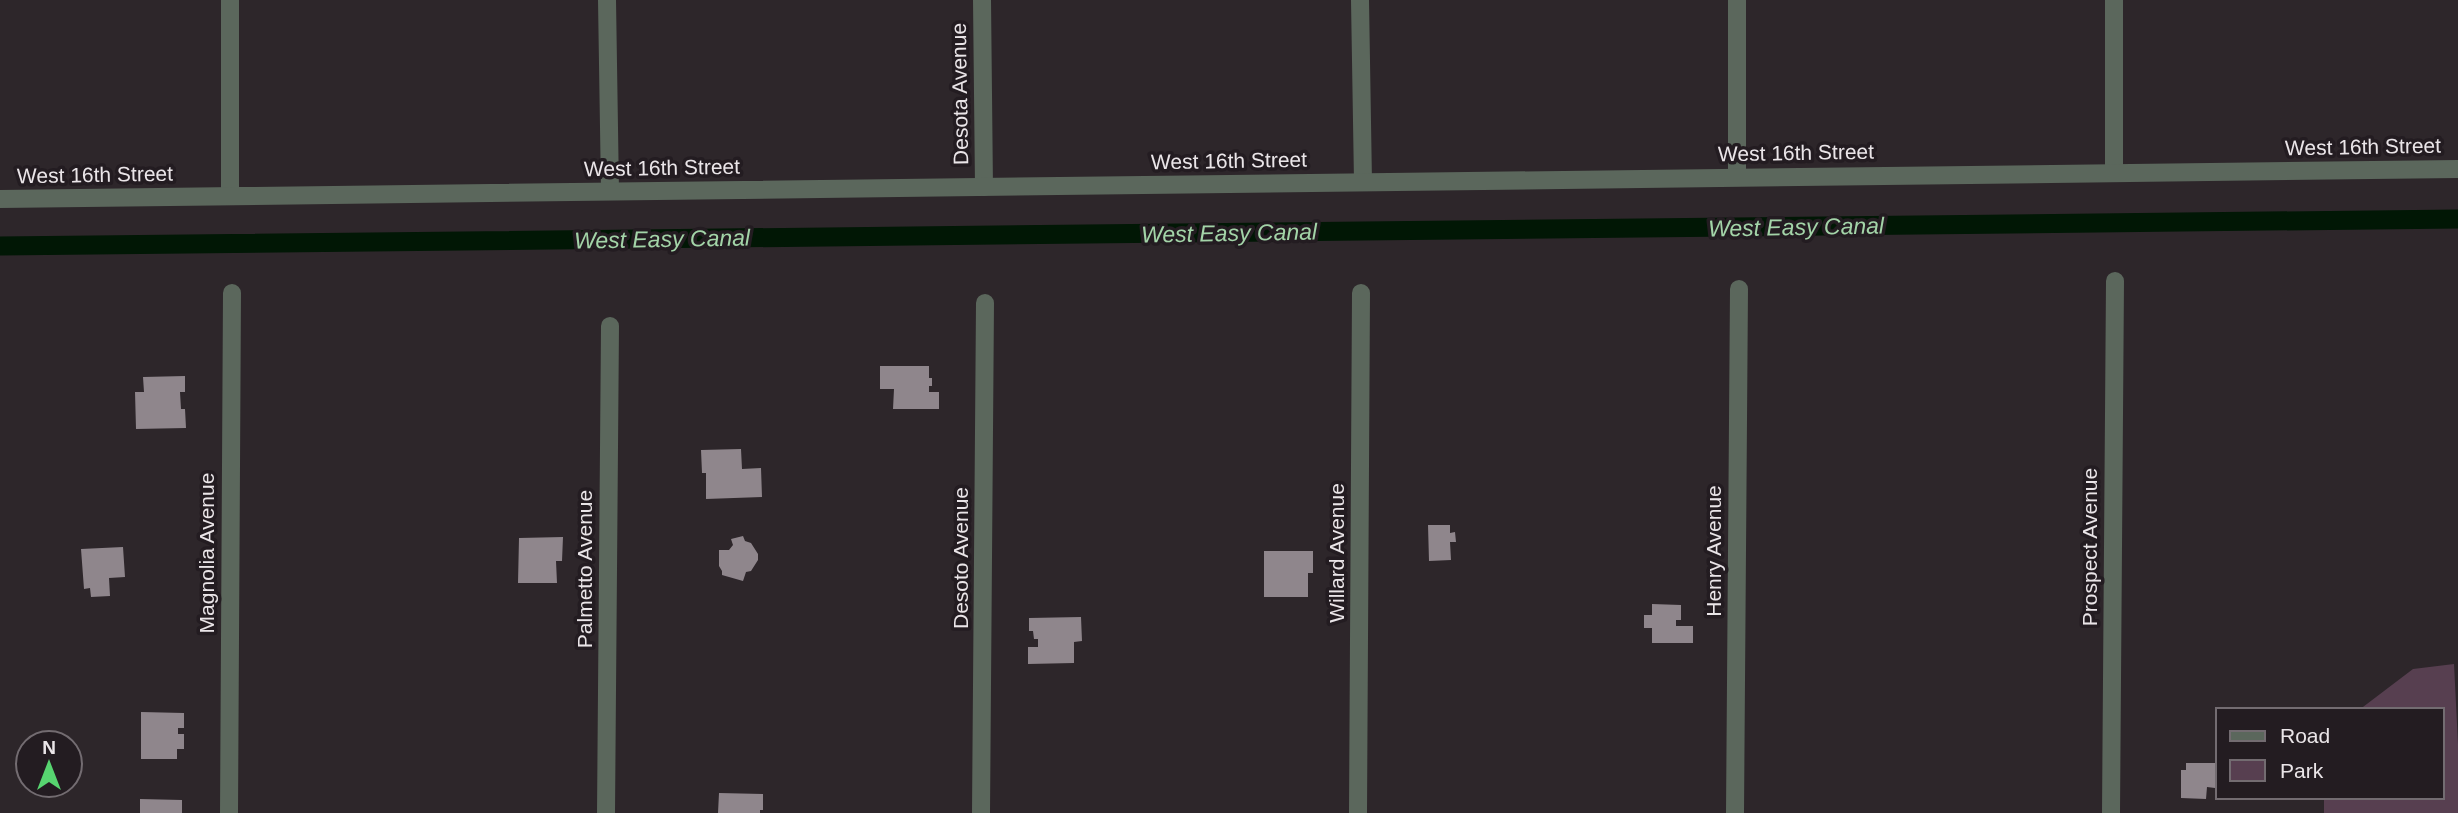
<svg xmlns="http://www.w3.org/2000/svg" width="2458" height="813" font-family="Helvetica,sans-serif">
<rect width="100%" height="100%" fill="#2d262a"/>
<polygon fill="#573f50" points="2454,664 2458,744 2458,813 2324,813 2324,797 2442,797 2442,710 2359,710 2413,669"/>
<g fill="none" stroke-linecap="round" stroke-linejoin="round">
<polyline stroke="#011705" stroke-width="19" points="0,246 2458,219"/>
</g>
<g fill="#8f868c">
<polygon points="880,366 929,366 929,378 932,378 932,386 929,386 929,392 939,392 939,409 893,409 894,389 880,389"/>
<polygon points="185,376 185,392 180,392 181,409 185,409 186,428 136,429 135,392 144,392 143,377"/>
<polygon points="741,449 742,469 761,468 762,497 706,499 706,473 702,473 701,450"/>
<polygon points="1428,525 1450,525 1450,533 1455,532 1456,542 1450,542 1451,560 1429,561"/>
<polygon points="743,536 745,541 751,543 758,554 758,560 751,571 746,572 743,581 722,575 722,571 719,566 719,550 729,550 733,545 731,539"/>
<polygon points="563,537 562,561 556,561 557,583 518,583 519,538"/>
<polygon points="123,547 125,577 109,578 110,596 91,597 90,588 84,589 81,549"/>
<polygon points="1264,551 1313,551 1313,573 1308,573 1308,597 1264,597"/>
<polygon points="1652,604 1681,605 1681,620 1676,620 1676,626 1693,626 1693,643 1652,643 1652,628 1644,628 1644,615 1652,615"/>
<polygon points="1081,617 1082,641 1074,642 1074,663 1028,664 1028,647 1038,647 1038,639 1034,639 1033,631 1029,631 1029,618"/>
<polygon points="141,712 184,713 184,728 178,728 178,734 184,734 184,749 177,749 177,759 141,759"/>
<polygon points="2186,763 2215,763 2215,788 2207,787 2206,799 2181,798 2181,770 2186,770"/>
<polygon points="719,793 763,794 763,810 760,810 760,813 718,813"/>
<polygon points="140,799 182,800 182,813 140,813"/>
</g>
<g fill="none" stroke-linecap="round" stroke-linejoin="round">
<g stroke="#5b675c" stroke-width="18">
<polyline points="230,0 230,195"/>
<polyline points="607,0 610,191"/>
<polyline points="982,0 984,187"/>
<polyline points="1360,0 1363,182"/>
<polyline points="1737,0 1737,176"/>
<polyline points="2114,0 2114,173"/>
<polyline points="0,199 2458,169"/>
<polyline points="229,813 232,293"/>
<polyline points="606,813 610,326"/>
<polyline points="981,813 985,303"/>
<polyline points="1358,813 1361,293"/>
<polyline points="1735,813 1739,289"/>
<polyline points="2111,813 2115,281"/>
</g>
</g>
<g text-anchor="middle" stroke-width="7" stroke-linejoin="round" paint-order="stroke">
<g font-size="21" fill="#eae5e8" stroke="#231c21">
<text transform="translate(960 94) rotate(-91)" y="7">Desota Avenue</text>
<text transform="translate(2363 147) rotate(-1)" y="7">West 16th Street</text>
<text transform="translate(1796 153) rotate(-1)" y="7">West 16th Street</text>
<text transform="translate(1229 161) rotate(-1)" y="7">West 16th Street</text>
<text transform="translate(662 168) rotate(-1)" y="7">West 16th Street</text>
<text transform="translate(95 175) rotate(-1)" y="7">West 16th Street</text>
<text transform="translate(2090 547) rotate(-90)" y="7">Prospect Avenue</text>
<text transform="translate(1714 551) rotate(-90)" y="7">Henry Avenue</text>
<text transform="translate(207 553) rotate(-90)" y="7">Magnolia Avenue</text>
<text transform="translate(1337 553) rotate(-90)" y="7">Willard Avenue</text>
<text transform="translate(961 558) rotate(-90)" y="7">Desoto Avenue</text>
<text transform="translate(585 569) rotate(-90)" y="7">Palmetto Avenue</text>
</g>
<g font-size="23" font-style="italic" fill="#a3d4a8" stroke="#231c21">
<text transform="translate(1796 227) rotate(-1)" y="8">West Easy Canal</text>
<text transform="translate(1229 233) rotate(-1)" y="8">West Easy Canal</text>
<text transform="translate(662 239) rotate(-1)" y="8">West Easy Canal</text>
</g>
</g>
<rect x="2216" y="708" width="228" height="91" fill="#231c21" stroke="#736c71" stroke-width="2"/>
<rect x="2230" y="731" width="35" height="10" fill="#5b675c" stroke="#736c71" stroke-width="2"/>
<text x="2280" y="743" font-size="21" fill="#eae5e8">Road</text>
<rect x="2230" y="760" width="35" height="21" fill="#573f50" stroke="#736c71" stroke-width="2"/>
<text x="2280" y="778" font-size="21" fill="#eae5e8">Park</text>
<g transform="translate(49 764)"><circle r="33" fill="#231c21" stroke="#736c71" stroke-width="2"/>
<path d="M0-5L12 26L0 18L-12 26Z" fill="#57d570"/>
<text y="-10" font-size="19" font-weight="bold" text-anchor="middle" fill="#eae5e8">N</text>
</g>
</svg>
